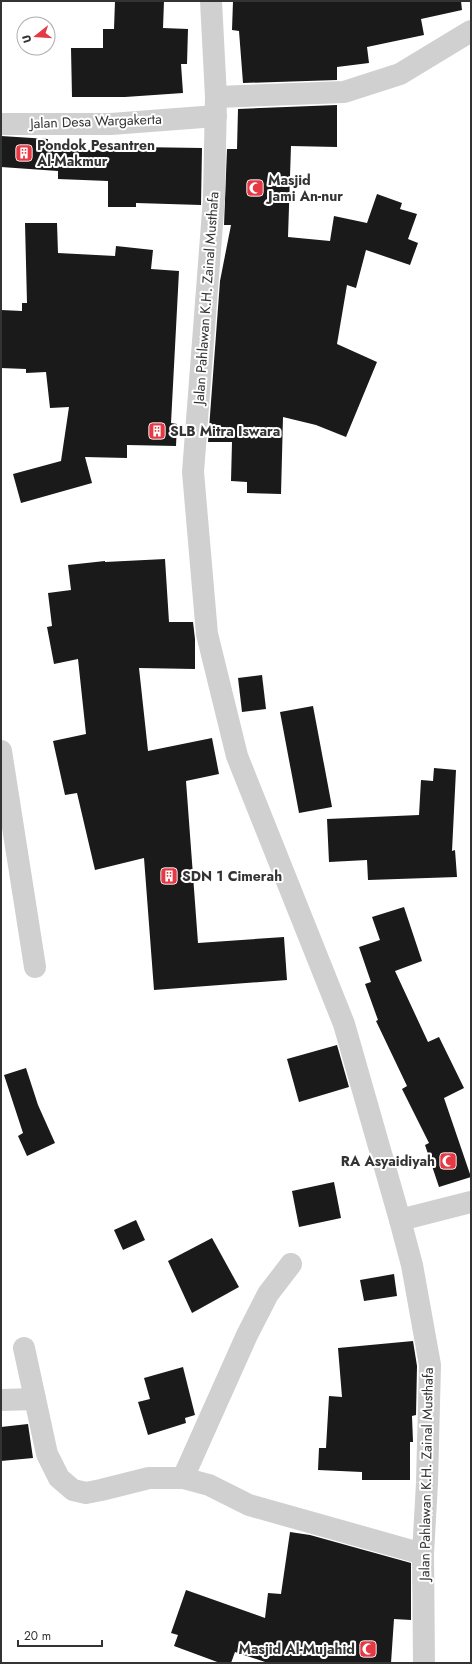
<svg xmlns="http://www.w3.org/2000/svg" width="472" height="1664" font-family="Jost,sans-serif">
<rect width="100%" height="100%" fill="#fff"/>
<g fill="#1a1a1a">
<polygon points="115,1 164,1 163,28 188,29 187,64 181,64 183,93 125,97 72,97 71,48 103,48 103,29 114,29"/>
<polygon points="233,1 461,1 462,10 421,19 424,35 367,47 369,63 337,67 337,80 243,83 239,31 232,30"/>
<polygon points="337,105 337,147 291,146 288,237 330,241 334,216 367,223 377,194 402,203 400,209 417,214 408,239 418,243 410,265 366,250 356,288 347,285 337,344 377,362 346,437 316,425 283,417 281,494 247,493 247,482 231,481 232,442 208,442 220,281 231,225 224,225 227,149 237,149 238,109"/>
<polygon points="1,136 48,139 47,148 136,152 137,147 202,148 201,205 136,203 136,207 108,207 108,181 58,179 58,171 1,167"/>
<polygon points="25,223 57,223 58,253 115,256 116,246 153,250 151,269 179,271 171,423 177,424 176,446 127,445 127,458 85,457 92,483 21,503 13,474 61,461 69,407 50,408 46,372 26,373 26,369 1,368 1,310 22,311 22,303 27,303"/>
<polygon points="165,559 169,622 193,622 195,639 195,669 139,668 148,751 212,738 219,774 186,781 198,943 284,937 287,980 154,990 144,858 95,870 77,793 65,795 53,741 86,734 78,659 54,664 47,627 52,626 48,593 71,590 68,565 105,561 105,562"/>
<polygon points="262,675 266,709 242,712 238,678"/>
<polygon points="313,706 332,807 299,813 280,712"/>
<polygon points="434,768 456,770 452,851 455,850 457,877 368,880 367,860 329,862 327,819 419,815 421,780 433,781"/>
<polygon points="404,907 422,961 395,971 428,1042 439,1037 464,1088 444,1098 471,1177 439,1187 425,1145 429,1143 402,1089 407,1086 376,1021 378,1020 365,984 371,982 359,947 380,940 372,917"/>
<polygon points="337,1045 349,1087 299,1102 287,1059"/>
<polygon points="26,1068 38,1105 55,1143 27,1156 18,1136 23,1133 4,1075"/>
<polygon points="334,1182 341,1218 299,1227 292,1191"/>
<polygon points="136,1220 145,1240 123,1250 114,1230"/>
<polygon points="212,1238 239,1287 192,1313 168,1261"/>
<polygon points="394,1274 397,1296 364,1301 360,1280"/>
<polygon points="413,1341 417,1366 416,1415 412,1416 413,1442 410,1442 410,1480 362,1480 362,1472 318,1470 319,1448 326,1448 329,1396 342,1397 338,1348"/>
<polygon points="183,1367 195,1415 185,1418 186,1423 148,1435 138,1402 150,1399 144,1378"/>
<polygon points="28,1424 33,1458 1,1461 1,1427"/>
<polygon points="290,1532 310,1535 411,1563 411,1620 394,1619 391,1663 268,1663 235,1652 231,1663 220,1663 174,1646 178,1635 171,1633 186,1590 265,1618 268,1593 281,1594"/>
</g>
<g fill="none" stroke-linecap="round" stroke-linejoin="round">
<g stroke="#d0d0d0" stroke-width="22">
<polyline points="211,1 216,97 214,198 193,472 207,634 237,756 344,1024 400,1220 412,1265 430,1365 427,1483 423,1554 424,1663"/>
<polyline points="216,97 344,92 400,74 471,31"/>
<polyline points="1,124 111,124 216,116"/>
<polyline points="1,751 35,967"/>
<polyline points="400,1220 471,1202"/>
<polyline points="24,1348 47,1454 59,1478 73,1490 86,1493 101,1490 149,1478 183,1478 209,1485 249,1505 423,1554"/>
<polyline points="1,1400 35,1399"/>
<polyline points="183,1478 247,1335 268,1294 291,1264"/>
</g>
</g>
<defs>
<symbol id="building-square" viewBox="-11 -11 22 22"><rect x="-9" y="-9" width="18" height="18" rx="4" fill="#e63946" stroke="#fff"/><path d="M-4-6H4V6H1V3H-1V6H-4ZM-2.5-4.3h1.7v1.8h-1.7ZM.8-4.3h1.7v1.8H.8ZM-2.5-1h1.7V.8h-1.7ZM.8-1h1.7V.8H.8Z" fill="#fff"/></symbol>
<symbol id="mosque-square" viewBox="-11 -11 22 22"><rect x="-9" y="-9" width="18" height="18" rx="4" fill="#e63946" stroke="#fff"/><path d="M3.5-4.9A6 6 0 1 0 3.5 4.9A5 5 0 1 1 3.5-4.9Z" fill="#fff"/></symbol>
</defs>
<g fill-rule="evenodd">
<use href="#building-square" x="14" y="143" width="20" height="20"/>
<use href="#mosque-square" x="245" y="178" width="20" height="20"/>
<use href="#building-square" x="147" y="421" width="20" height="20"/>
<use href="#building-square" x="159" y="866" width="20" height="20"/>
<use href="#mosque-square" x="438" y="1151" width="20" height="20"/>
<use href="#mosque-square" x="358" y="1639" width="20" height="20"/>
</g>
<g text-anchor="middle" stroke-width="4" stroke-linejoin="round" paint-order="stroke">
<g font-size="14" fill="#333" stroke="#fff">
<text transform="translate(96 121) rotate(-2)" y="5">Jalan Desa Wargakerta</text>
<text transform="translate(206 298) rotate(-86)" y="5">Jalan Pahlawan K.H. Zainal Musthafa</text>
<text transform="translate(426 1474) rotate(-89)" y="5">Jalan Pahlawan K.H. Zainal Musthafa</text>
</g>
<g font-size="14" font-weight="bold" fill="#333" stroke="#fff" text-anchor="start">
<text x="37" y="150">Pondok Pesantren<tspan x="37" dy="16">Al-Makmur</tspan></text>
<text x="268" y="185">Masjid<tspan x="268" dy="16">Jami An-nur</tspan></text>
<text x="170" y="436">SLB Mitra Iswara</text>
<text x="182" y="881">SDN 1 Cimerah</text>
<text x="435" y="1166" text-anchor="end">RA Asyaidiyah</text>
<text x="355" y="1654" text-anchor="end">Masjid Al-Mujahid</text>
</g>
</g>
<rect width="472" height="1664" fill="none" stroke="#333333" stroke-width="4"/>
<g transform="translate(36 36) rotate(253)"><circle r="19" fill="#ffffff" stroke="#adadad"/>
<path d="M0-3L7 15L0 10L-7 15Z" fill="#e63946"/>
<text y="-6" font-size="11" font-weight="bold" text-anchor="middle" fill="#333333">U</text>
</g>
<path d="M18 1640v6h84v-6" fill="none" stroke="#333333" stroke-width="2"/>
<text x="24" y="1640" font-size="12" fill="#333333" stroke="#ffffff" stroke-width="3" paint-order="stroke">20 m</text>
</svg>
